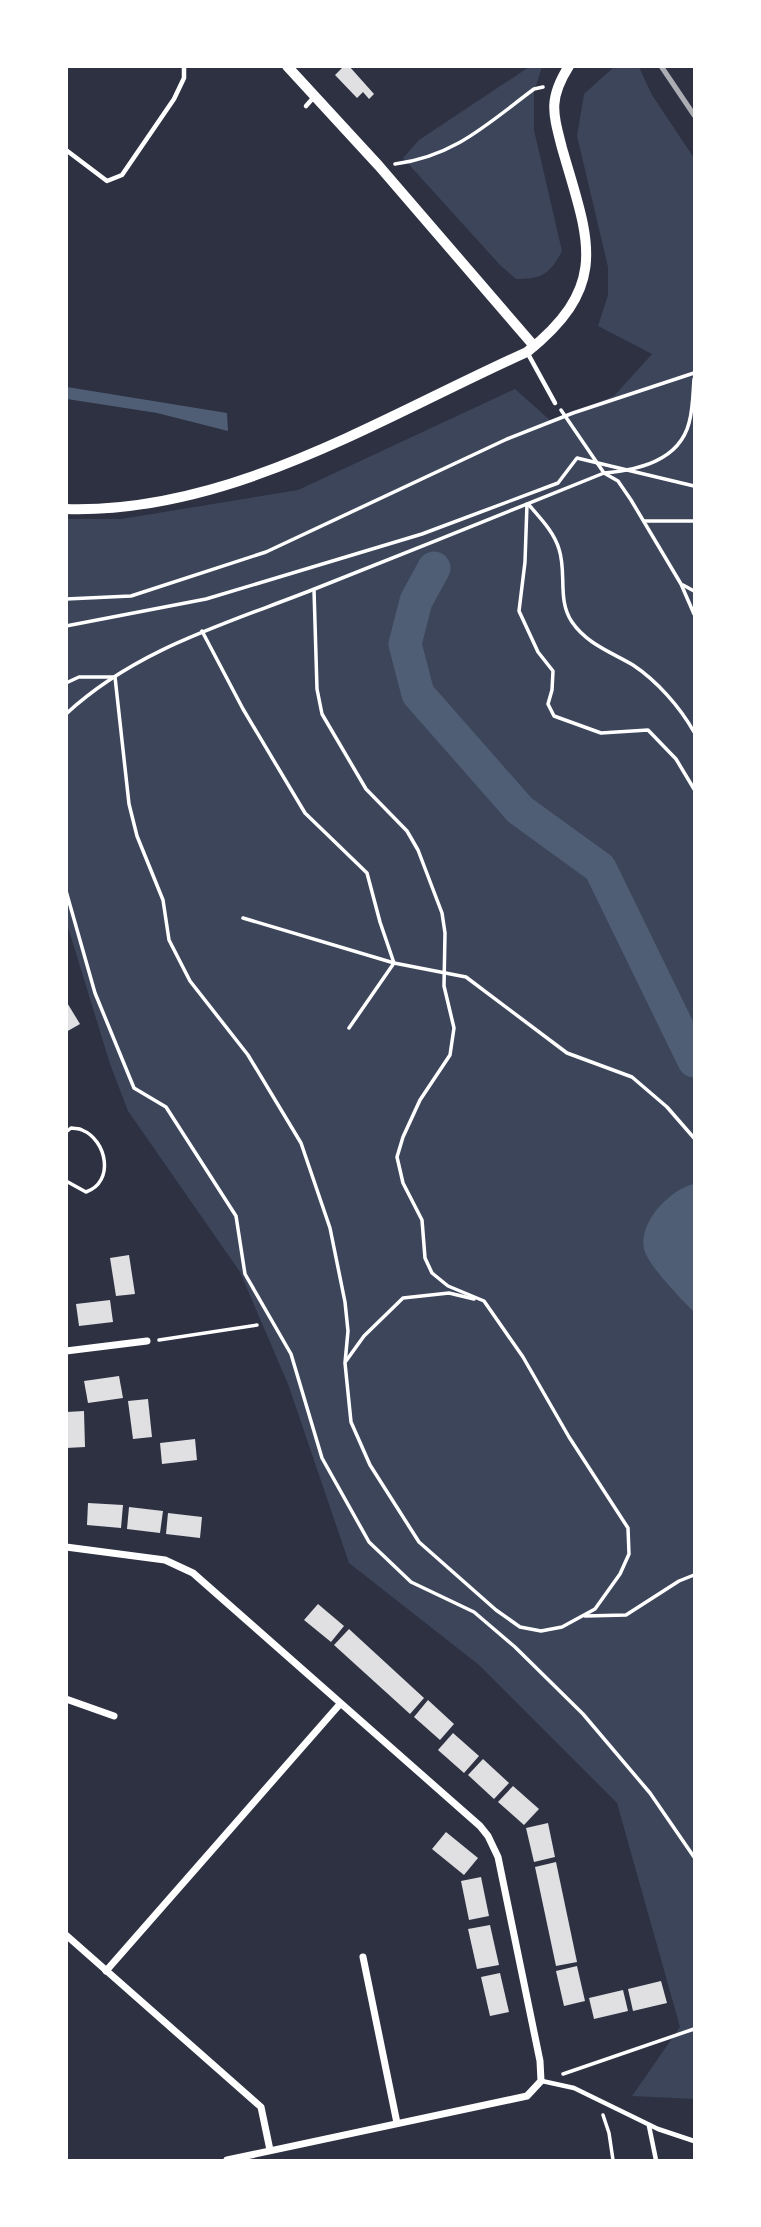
<svg xmlns="http://www.w3.org/2000/svg" width="761" height="2227" font-family="'Public Sans',sans-serif">
<rect width="100%" height="100%" fill="#2d3142"/>
<g fill="#3c4559">
<path d="M529,67H542L534,92V130L562,251C550,274 542,279 516,279L500,265L403,158L419,140Z"/>
<polygon points="614,67 639,67 652,95 694,158 694,2099 632,2096 680,2027 617,1803 479,1665 349,1563 288,1384 240,1272 128,1111 110,1064 67,924 66,519 121,519 298,490 515,389 551,421 614,396 652,354 598,326 608,295 608,267 577,136 584,94"/>
</g>
<g fill="#4f5d75">
<polygon points="67,387 227,413 228,431 157,413 67,399"/>
<path d="M694,1184V1311H693C681,1299 651,1268 645,1252C635,1225 670,1189 694,1184Z"/>
</g>
<g fill="none" stroke-linecap="round" stroke-linejoin="round">
<polyline stroke="#4f5d75" stroke-width="33" points="434,568 416,601 405,644 418,694 520,810 600,868 694,1061"/>
</g>
<g fill="#e0e0e3">
<polygon points="344,66 349,66 374,94 369,99 363,92 357,98 335,75"/>
<polygon points="66,1001 80,1024 66,1032"/>
<polygon points="129,1255 135,1294 116,1296 110,1258"/>
<polygon points="110,1300 113,1322 79,1326 76,1304"/>
<polygon points="119,1376 123,1398 88,1403 84,1381"/>
<polygon points="148,1399 152,1437 133,1439 128,1401"/>
<polygon points="84,1411 85,1447 66,1448 66,1412"/>
<polygon points="195,1439 197,1460 162,1464 160,1443"/>
<polygon points="88,1503 123,1505 121,1528 87,1525"/>
<polygon points="129,1507 163,1511 160,1533 127,1529"/>
<polygon points="168,1513 202,1517 200,1538 166,1534"/>
<polygon points="318,1604 344,1626 331,1642 304,1620"/>
<polygon points="349,1629 424,1698 410,1714 334,1645"/>
<polygon points="428,1700 454,1724 440,1740 414,1717"/>
<polygon points="453,1733 479,1756 464,1773 438,1750"/>
<polygon points="483,1759 509,1783 494,1799 468,1775"/>
<polygon points="513,1786 539,1809 524,1825 498,1802"/>
<polygon points="548,1823 555,1857 534,1862 526,1828"/>
<polygon points="446,1832 478,1858 464,1875 432,1849"/>
<polygon points="556,1862 577,1962 556,1966 535,1867"/>
<polygon points="481,1877 489,1916 469,1920 461,1881"/>
<polygon points="490,1925 499,1965 477,1969 468,1929"/>
<polygon points="577,1966 585,2001 564,2006 556,1971"/>
<polygon points="500,1973 509,2012 490,2016 481,1977"/>
<polygon points="661,1981 667,2003 633,2011 628,1989"/>
<polygon points="623,1990 628,2011 594,2019 589,1998"/>
</g>
<g fill="none" stroke-linecap="round" stroke-linejoin="round">
<g stroke="#fff" stroke-width="3.5">
<path d="M395,164C455,156 487,124 534,89L543,87"/>
<polyline points="561,410 604,473 618,481 631,500 681,584 694,614"/>
<polyline points="527,504 525,562 519,611 538,652 553,671 552,690 548,704 554,716 601,733 648,730 676,759 694,789"/>
<path d="M529,505C541,519 554,532 559,549C567,573 557,600 572,622C587,644 611,652 633,665C657,681 680,707 694,732"/>
<polyline points="644,521 694,521"/>
<polyline points="683,585 694,591"/>
<polyline points="66,599 131,596 266,552 507,439 573,413 694,373"/>
<polyline points="66,626 206,599 422,534 558,483 577,458 694,486"/>
<polyline points="202,631 243,709 305,813 367,873 380,922 394,963 466,977 567,1053 632,1077 667,1107 694,1138"/>
<polyline points="115,677 129,804 137,836 163,900 169,940 190,981 248,1055 301,1143 330,1228 345,1302 348,1331 345,1363 351,1422 370,1465 419,1542 496,1610 520,1627 541,1631 562,1627 595,1609 620,1574 629,1554 628,1528 569,1437 523,1357 484,1301 448,1286 432,1273 425,1258 422,1220 403,1183 397,1157 403,1137 420,1100 450,1055 454,1028 444,986 445,933 442,913 418,850 407,831 366,789 322,714 317,689 314,590"/>
<polyline points="66,683 79,677 113,677"/>
<path d="M66,714C137,648 229,623 317,588C413,550 508,512 604,473C638,470 679,461 689,423C693,409 693,393 694,379"/>
<polyline points="66,891 95,993 134,1088 166,1107 236,1216 245,1274 291,1354 322,1458 369,1542 411,1582 474,1612 515,1647 583,1714 650,1793 694,1857"/>
<polyline points="243,918 394,963 349,1028"/>
<path d="M66,1132L71,1128C75,1129 79,1128 82,1130C107,1140 115,1182 86,1192L66,1181"/>
<polyline points="159,1340 257,1325"/>
<polyline points="346,1361 364,1336 403,1298 449,1293 474,1299"/>
<polyline points="585,1616 626,1615 679,1581 694,1575"/>
<polyline points="563,2074 694,2029"/>
<polyline points="603,2115 609,2133 613,2160"/>
</g>
<g stroke="#fff" stroke-width="4.5">
<polyline points="306,106 314,97"/>
<polyline points="66,150 107,181 122,175 174,99 184,78 184,66"/>
<polyline points="527,352 555,403"/>
<polyline points="542,2081 574,2088 658,2129 694,2141"/>
<polyline points="649,2126 656,2160"/>
</g>
<g stroke="#fff" stroke-width="7">
<polyline points="66,1351 147,1341"/>
<polyline points="66,1547 165,1560 193,1573 480,1826 488,1836 498,1857 540,2061 541,2081 527,2096 227,2160"/>
<polyline points="66,1699 114,1716"/>
<polyline points="66,1935 261,2107 270,2150"/>
<polyline points="363,1957 397,2123"/>
<polyline points="106,1971 340,1704"/>
</g>
<g stroke="#fff" stroke-width="10">
<polyline points="287,66 379,166 534,346"/>
<path d="M66,509C230,514 382,417 527,352C612,284 588,239 562,148C553,113 548,99 569,66"/>
</g>
<polyline stroke="#abadb3" stroke-width="5" points="661,66 694,115"/>
</g>
<rect width="761" height="2227" fill="none" stroke="#ffffff" stroke-width="136"/>
</svg>
